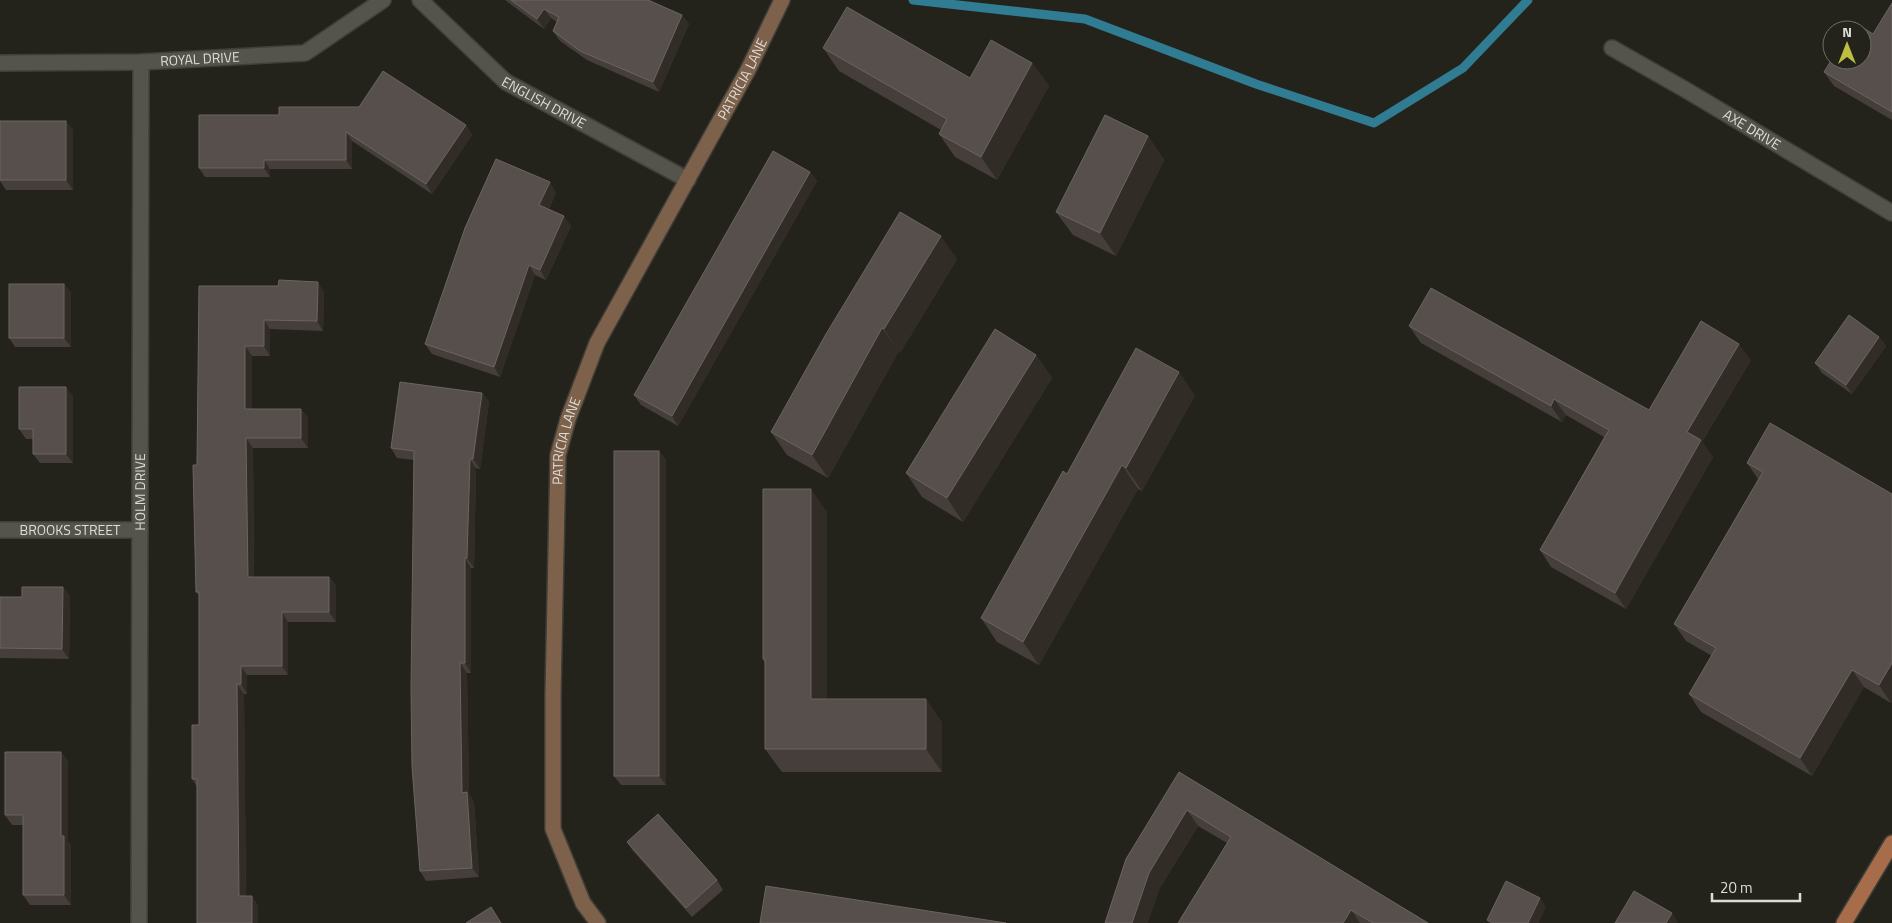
<svg xmlns="http://www.w3.org/2000/svg" width="1892" height="923" font-family="'Titillium Web',sans-serif">
<rect width="100%" height="100%" fill="#24231b"/>
<g fill="none" stroke-linecap="round" stroke-linejoin="round">
<polyline stroke="#307c93" stroke-width="9" points="913,0 1085,19 1256,84 1374,123 1463,68 1528,0"/>
<defs>
<g id="street">
<path id="s1" d="M420,0L506,82L688,180"/>
<path id="s2" d="M1612,48L1686,90L1892,213"/>
<path id="s3" d="M0,63L141,62L305,53L383,0"/>
<path id="s4" d="M0,530H140"/>
<path id="s5" d="M139,923L141,62"/>
</g>
<g id="secondary">
<path id="s6" d="M598,923L583,903L553,829V694L558,455L568,419L597,343L748,70L782,0"/>
</g>
<polyline id="primary" points="1844,923 1892,843"/>
</defs>
<use href="#street" stroke="#3f3e38" stroke-width="18"/>
<use href="#secondary" stroke="#3f3e38" stroke-width="18"/>
<use href="#primary" stroke="#3f3e38" stroke-width="18"/>
<use href="#street" stroke="#55544c" stroke-width="15"/>
<use href="#secondary" stroke="#7e614b" stroke-width="15"/>
<use href="#primary" stroke="#a76d4b" stroke-width="15"/>
</g>
<g fill="#453e3a">
<polygon points="505,0 648,0 682,15 689,24 659,92 587,60 560,41 553,31 557,22 551,18 544,29"/>
<polygon points="1892,3 1892,120 1834,86 1824,72 1873,34"/>
<polygon points="823,48 970,78 1032,63 1049,86 997,180 955,157 939,134 941,130 839,71"/>
<polygon points="199,115 466,125 472,135 432,194 352,141 352,169 270,169 270,177 205,177 199,168"/>
<polygon points="0,121 66,121 73,130 73,190 6,190 0,181"/>
<polygon points="1148,136 1164,160 1116,256 1073,235 1056,212"/>
<polygon points="810,172 817,181 678,426 641,405 634,395"/>
<polygon points="556,192 549,209 571,226 546,280 535,275 500,377 432,354 425,344"/>
<polygon points="957,259 900,353 899,351 828,478 787,455 771,432"/>
<polygon points="64,284 71,293 71,347 15,347 9,338"/>
<polygon points="199,286 324,292 323,331 270,329 270,356 252,356 252,409 301,409 308,418 308,448 253,448 254,577 329,577 336,586 336,622 288,622 288,675 247,675 247,694 244,694 246,896 252,896 258,906 258,923 197,923 197,787 192,779 199,725 199,595 196,592"/>
<polygon points="1409,326 1649,410 1751,360 1702,442 1713,457 1626,609 1551,567 1540,550 1604,437 1566,415 1562,422 1421,343"/>
<polygon points="1879,337 1886,346 1852,394 1822,373 1815,363"/>
<polygon points="1036,355 1052,378 963,522 922,497 906,473"/>
<polygon points="482,393 489,402 480,469 476,468 474,568 471,568 471,673 467,673 469,794 474,802 479,877 426,881 420,871 414,460 397,458 391,448"/>
<polygon points="1195,395 1142,491 1138,489 1039,665 997,642 981,618 1067,474"/>
<polygon points="73,396 73,463 40,463 33,454 33,439 26,439 19,429"/>
<polygon points="659,451 666,460 666,785 621,785 614,776"/>
<polygon points="1747,463 1892,494 1892,701 1891,703 1864,687 1812,776 1701,712 1689,694 1712,656 1686,641 1674,624 1758,479"/>
<polygon points="827,512 827,699 926,699 942,723 942,772 782,772 765,749 765,664 763,659"/>
<polygon points="63,587 70,596 69,659 0,658 0,597 22,597"/>
<polygon points="61,752 68,761 68,842 71,845 71,905 30,905 23,895 23,825 12,825 5,815"/>
<polygon points="1179,772 1428,923 1178,923 1227,843 1198,826 1160,888"/>
<polygon points="627,842 717,880 723,890 692,917 633,851"/>
</g>
<g fill="#312c26">
<polygon points="544,9 551,18 544,29 537,19"/>
<polygon points="682,15 689,24 659,92 653,82"/>
<polygon points="1032,63 1049,86 997,180 981,157"/>
<polygon points="66,121 73,130 73,190 66,180"/>
<polygon points="466,125 472,135 432,194 426,184"/>
<polygon points="346,132 352,141 352,169 346,160"/>
<polygon points="1148,136 1164,160 1116,256 1100,233"/>
<polygon points="264,160 270,169 270,177 264,168"/>
<polygon points="810,172 817,181 678,426 672,416"/>
<polygon points="550,182 556,192 546,215 539,205"/>
<polygon points="564,216 571,226 546,280 540,270"/>
<polygon points="941,236 957,259 900,353 884,329"/>
<polygon points="529,265 535,275 500,377 494,367"/>
<polygon points="318,282 324,292 323,331 317,321"/>
<polygon points="64,284 71,293 71,347 64,338"/>
<polygon points="264,320 270,329 270,356 264,346"/>
<polygon points="882,328 899,351 828,478 812,455"/>
<polygon points="1879,337 1886,346 1852,394 1846,385"/>
<polygon points="1739,344 1751,360 1702,442 1713,457 1626,609 1615,593 1687,432"/>
<polygon points="245,346 252,356 252,418 245,409"/>
<polygon points="1036,355 1052,378 963,522 947,498"/>
<polygon points="1179,372 1195,395 1142,491 1126,468"/>
<polygon points="66,387 73,396 73,463 66,454"/>
<polygon points="482,393 489,402 480,469 473,459"/>
<polygon points="1554,399 1566,415 1562,422 1551,406"/>
<polygon points="301,409 308,418 308,448 301,438"/>
<polygon points="246,438 253,448 254,586 248,577"/>
<polygon points="659,451 666,460 666,785 659,776"/>
<polygon points="470,459 476,468 474,568 467,558"/>
<polygon points="1122,465 1138,489 1039,665 1023,642"/>
<polygon points="811,489 827,512 827,723 811,699"/>
<polygon points="465,558 471,568 471,673 465,663"/>
<polygon points="329,577 336,586 336,622 329,612"/>
<polygon points="63,587 70,596 69,659 62,649"/>
<polygon points="282,612 288,622 288,675 282,666"/>
<polygon points="460,663 467,673 469,794 474,802 479,877 472,868 462,793"/>
<polygon points="1892,663 1892,701 1891,703 1879,685"/>
<polygon points="241,666 247,675 247,694 241,684"/>
<polygon points="1852,670 1864,687 1812,776 1800,758"/>
<polygon points="237,684 244,694 246,906 239,896"/>
<polygon points="926,699 942,723 942,772 926,749"/>
<polygon points="61,752 68,761 68,842 71,845 71,905 64,895 61,836"/>
<polygon points="1187,810 1198,826 1160,888 1148,923 1132,923 1149,873"/>
<polygon points="252,896 258,906 258,923 252,923"/>
<polygon points="1540,898 1546,907 1539,923 1528,923"/>
<polygon points="1351,910 1360,923 1343,923"/>
<polygon points="1672,913 1678,923 1666,923"/>
</g>
<g fill="#564f4b" stroke="#6b6561">
<polygon points="511,0 648,0 682,15 653,82 580,51 553,31 559,17 544,9 537,19"/>
<polygon points="1892,3 1892,112 1824,72 1832,59 1832,60 1862,60 1862,30 1849,30 1854,22 1873,34"/>
<polygon points="847,7 970,78 991,40 1032,63 981,157 939,134 947,119 823,48"/>
<polygon points="383,71 466,125 426,184 346,132 346,160 264,160 264,168 199,168 199,115 279,115 279,107 359,107"/>
<polygon points="1105,115 1148,136 1100,233 1056,212"/>
<rect x="0" y="121" width="66" height="59"/>
<polygon points="773,151 810,172 672,416 634,395"/>
<polygon points="496,159 550,182 539,205 564,216 540,270 529,265 494,367 425,344 465,228"/>
<polygon points="900,212 941,236 884,329 882,328 812,455 771,432 826,334"/>
<polygon points="279,280 318,282 317,321 264,320 264,346 245,346 245,409 301,409 301,438 246,438 248,577 329,577 329,612 282,612 282,666 241,666 241,684 237,684 239,896 252,896 252,923 197,923 197,779 192,779 192,725 199,725 199,592 196,592 193,465 197,465 199,286 278,286"/>
<rect x="9" y="284" width="55" height="54"/>
<polygon points="1431,288 1649,410 1701,321 1739,344 1687,432 1701,440 1615,593 1540,550 1609,430 1554,399 1551,406 1409,326"/>
<polygon points="1849,315 1879,337 1846,385 1815,363"/>
<polygon points="995,329 1036,355 947,498 906,473"/>
<polygon points="1136,348 1179,372 1126,468 1122,465 1023,642 981,618 1063,471 1067,474"/>
<polygon points="400,382 482,393 473,459 470,459 467,558 465,558 465,663 460,663 462,793 467,792 472,868 420,871 412,766 411,689 414,451 391,448"/>
<polygon points="19,387 66,387 66,454 33,454 33,429 19,429"/>
<polygon points="1770,423 1892,494 1892,663 1879,685 1852,670 1800,758 1689,694 1716,648 1674,624 1763,472 1747,463"/>
<rect x="614" y="451" width="45" height="325"/>
<polygon points="763,489 811,489 811,699 926,699 926,749 765,749 765,659 763,659"/>
<polygon points="22,587 63,587 62,649 0,648 0,597 22,597"/>
<polygon points="5,752 61,752 61,836 64,836 64,895 23,895 23,815 5,815"/>
<polygon points="1179,772 1428,923 1373,923 1351,910 1343,923 1178,923 1231,837 1187,810 1149,873 1132,923 1105,923 1126,859"/>
<polygon points="658,814 717,880 686,908 627,842"/>
<polygon points="1506,881 1540,898 1528,923 1492,923 1487,920"/>
<polygon points="766,886 1006,923 760,923"/>
<polygon points="1634,891 1672,913 1666,923 1615,923"/>
<polygon points="491,907 501,923 466,923"/>
</g>
<g text-anchor="middle" stroke-width="4.5" stroke-linejoin="round" paint-order="stroke">
<g font-size="14" fill="#dddcd8" stroke="#24231b">
<text dy="5" stroke="none"><textPath href="#s3" startOffset="200">ROYAL DRIVE</textPath></text>
<text dy="5" stroke="none"><textPath href="#s6" startOffset="899">PATRICIA LANE</textPath></text>
<text dy="5" stroke="none"><textPath href="#s1" startOffset="162">ENGLISH DRIVE</textPath></text>
<text dy="5" stroke="none"><textPath href="#s2" startOffset="162">AXE DRIVE</textPath></text>
<text dy="5" stroke="none"><textPath href="#s6" startOffset="494">PATRICIA LANE</textPath></text>
<text dy="5" stroke="none"><textPath href="#s5" startOffset="431">HOLM DRIVE</textPath></text>
<text dy="5" stroke="none"><textPath href="#s4" startOffset="70">BROOKS STREET</textPath></text>
</g>
</g>
<g transform="translate(1847 45)"><circle r="24" fill="#24231b" stroke="#6e6d67"/>
<path d="M0-4L9 19L0 12L-9 19Z" fill="#bdbf43"/>
<text y="-8" font-size="14" font-weight="bold" text-anchor="middle" fill="#dddcd8">N</text>
</g>
<path d="M1712 893v8h88v-8" fill="none" stroke="#dddcd8" stroke-width="2.5"/>
<text x="1720" y="893" font-size="15" fill="#dddcd8" stroke="#24231b" stroke-width="4" paint-order="stroke">20 m</text>
</svg>
